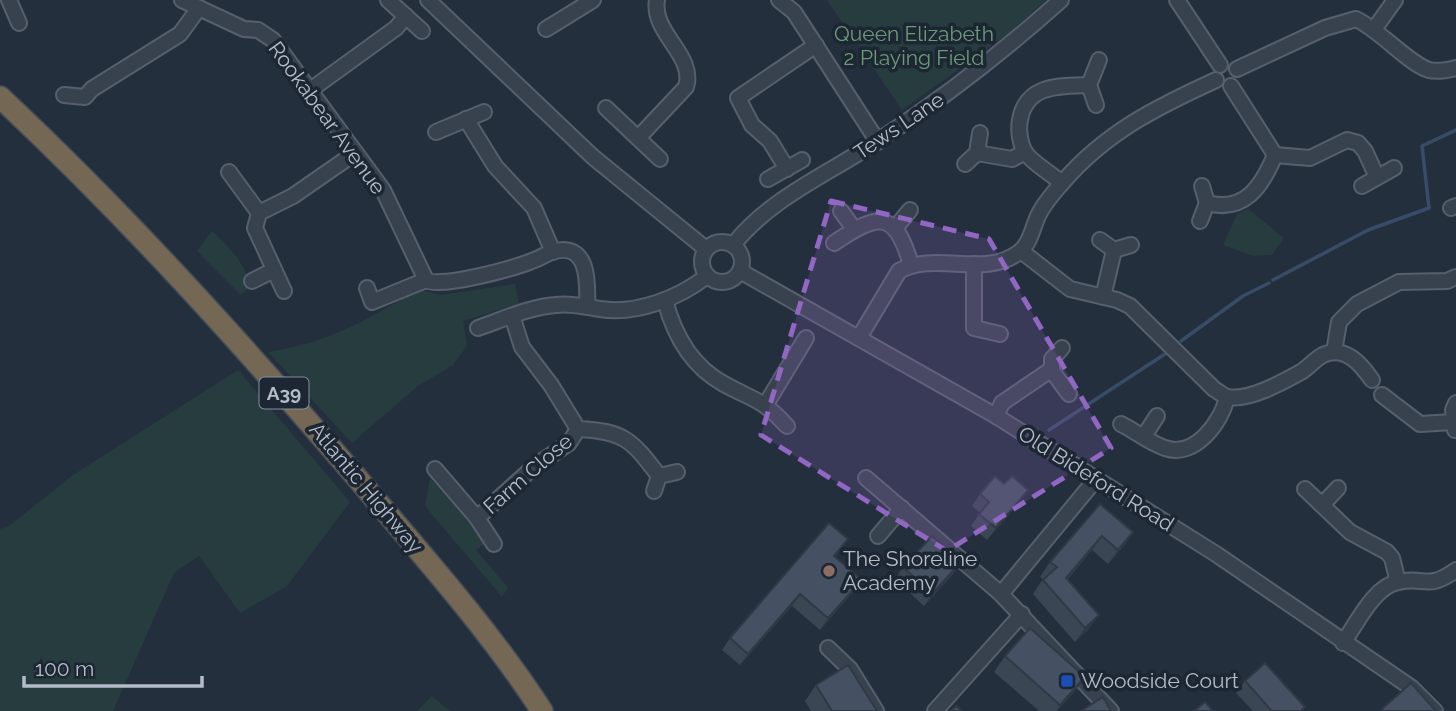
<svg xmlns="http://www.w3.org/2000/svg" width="1456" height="711" font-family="Raleway,sans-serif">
<rect width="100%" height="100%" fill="#242f3e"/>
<g fill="#263c3f">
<polygon points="827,0 1046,0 1012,31 902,110"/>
<polygon points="1248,209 1284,238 1272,255 1253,256 1223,245 1237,214"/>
<path d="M212,231C231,248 243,261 251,286L241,295L197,251Z"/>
<path d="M515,284L519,304L463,321L467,346L453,365L418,386L352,443L268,352C324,344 371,319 418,289L440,295Z"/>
<polygon points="238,370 350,502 287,586 240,613 199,556 174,573 113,711 0,711 0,529 9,526 73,475"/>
<polygon points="430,478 471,525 484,544 476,550 508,588 502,597 425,506"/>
<polygon points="432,696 450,711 417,711"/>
</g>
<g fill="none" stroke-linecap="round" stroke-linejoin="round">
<g stroke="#394c67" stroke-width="3.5">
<polyline points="1273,280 1368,230 1429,208 1422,146 1456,130"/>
<polyline points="1181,341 1243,296 1269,283"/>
<polyline points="1049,430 1168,352"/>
</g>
<defs>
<g id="minor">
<polyline points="9,0 19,23"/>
<path d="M182,0L244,29L258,30L273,40L383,190L426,280C440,289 514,268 532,261C538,259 545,255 551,252C589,240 588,282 587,306"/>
<polyline points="388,0 422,31"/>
<polyline points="428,0 593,157 706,249"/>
<polyline points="779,0 794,12 878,142"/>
<polyline points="1177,0 1220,65"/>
<polyline points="1375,28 1395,0"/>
<polyline points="546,29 593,0"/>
<path d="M1237,69L1325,28L1356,19C1381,31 1409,64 1429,70C1437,72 1448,70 1456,68"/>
<polyline points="1089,85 1099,60"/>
<polyline points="1231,86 1275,155"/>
<polyline points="309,91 396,28 406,16"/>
<polyline points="64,95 85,97 92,89 180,34 199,8"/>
<polyline points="606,108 660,159"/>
<polyline points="466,119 495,166 534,208 553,252"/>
<polyline points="436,132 484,112"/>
<polyline points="980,133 977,153 1012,159 1025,152"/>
<path d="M638,138L686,87C696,55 651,33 657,0"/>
<polyline points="965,164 977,153"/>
<polyline points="787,169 770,141 752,125 738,98 816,45"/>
<polyline points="229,172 259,213 255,228 284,291"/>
<polyline points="768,179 802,160"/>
<path d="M1062,183C1052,174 1032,163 1025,152C1020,144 1018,129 1020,120C1026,84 1060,86 1089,85L1096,105"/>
<polyline points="1202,186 1207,203"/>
<polyline points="1362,186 1394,168"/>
<polyline points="1451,208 1456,206"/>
<polyline points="841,211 854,229"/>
<polyline points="259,213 293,196 355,153"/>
<path d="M1200,221L1207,203C1245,213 1262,186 1275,155L1310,158L1347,140L1358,143L1365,151L1377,177"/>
<polyline points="896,227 910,210"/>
<polyline points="1100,240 1114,250"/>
<circle cx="722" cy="262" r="20"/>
<path d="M834,243C878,213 895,209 911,265"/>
<path d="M733,245C771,197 829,174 879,140C944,98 1003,52 1061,0"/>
<path d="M1021,251L1070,289L1117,300L1130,306L1214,389C1218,391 1223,396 1228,397C1249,401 1283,382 1301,372C1309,367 1315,359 1323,355C1345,345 1361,364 1372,380"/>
<polyline points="974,264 974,328 1000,334"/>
<polyline points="740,271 996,416 1216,554 1412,688 1435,711"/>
<polyline points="252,281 274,270"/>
<polyline points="367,288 372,302 426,280"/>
<polyline points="1103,297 1114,250 1131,245"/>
<path d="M665,300C674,335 691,366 724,384C755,401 761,398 787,426"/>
<path d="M512,316L522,347L551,385L578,429C624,431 632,440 659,476"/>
<path d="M478,328C504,319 529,307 556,305C571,303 585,307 600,309C636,315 679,298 707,276"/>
<path d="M860,336L899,271C936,251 983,278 1018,253C1030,245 1032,229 1038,216C1043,205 1054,192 1063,182C1106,132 1157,107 1216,80"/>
<polyline points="1334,352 1339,322 1357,304 1399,282 1447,281 1456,277"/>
<polyline points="1052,371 1052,359 1062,348"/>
<polyline points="1382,395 1420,424 1453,422"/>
<polyline points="766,404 806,338"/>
<polyline points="996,416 1002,403 1049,371 1052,371 1069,394"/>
<path d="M1121,424C1135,431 1150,443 1165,448C1195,459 1222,421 1227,397"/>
<polyline points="1455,430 1453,410 1456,403"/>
<polyline points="1144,436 1157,416"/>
<polyline points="435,469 477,518 494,544"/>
<polyline points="866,478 1001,594 1111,711"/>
<polyline points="1305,489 1350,532 1387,552 1392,558 1398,582"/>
<polyline points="654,491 659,476 677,472"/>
<polyline points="1322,505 1338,488"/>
<polyline points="477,518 535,466 569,443 578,429"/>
<polyline points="878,536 902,508"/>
<polyline points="1001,594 1096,479"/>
<path d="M1343,643C1356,625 1374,586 1398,582C1427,576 1426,591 1456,570"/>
<polyline points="828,648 850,669 876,711"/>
<polyline points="935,711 1022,614"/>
</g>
<path id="highway" d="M0,97C128,217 244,346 358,479C422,555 488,628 542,711"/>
</defs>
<use href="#minor" stroke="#565f6c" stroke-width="18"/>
<use href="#highway" stroke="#434c59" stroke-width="24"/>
<use href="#minor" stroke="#38414e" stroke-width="14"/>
<use href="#highway" stroke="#746855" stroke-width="21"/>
</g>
<g fill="#3b4654">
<polygon points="980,494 1020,502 987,540 971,526 980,513 972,506"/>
<polygon points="1100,504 1133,532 1123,547 1108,564 1092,550 1068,579 1089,629 1075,642 1033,594 1043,579 1040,577 1050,562"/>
<polygon points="848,539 835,557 853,592 820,630 792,606 740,665 722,650 730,638"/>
<polygon points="961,562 953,574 924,606 895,579 903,567"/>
<polygon points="1005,656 1085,677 1074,692 1057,711 1039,711 994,672"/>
<polygon points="1245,681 1305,707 1302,711 1253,711 1236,693"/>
<polygon points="816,685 877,711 811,711 805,701"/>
</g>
<g fill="#303945">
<polygon points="1028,490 1020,502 987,540 996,528"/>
<polygon points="1133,532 1123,547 1108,564 1118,550"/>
<polygon points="1102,536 1092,550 1056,592 1066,578"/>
<polygon points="961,562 953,574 924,606 932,594"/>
<polygon points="862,580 853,592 820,630 828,618"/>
<polygon points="800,594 792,606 740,665 748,654"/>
<polygon points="1099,615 1089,629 1075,642 1085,628"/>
<polygon points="1085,677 1074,692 1057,711 1056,711"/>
</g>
<g fill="#455162" stroke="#303945" stroke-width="2">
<polygon points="995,476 1004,484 1012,476 1028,490 996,528 979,514 989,502 980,494"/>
<polygon points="1100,504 1133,532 1118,550 1102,536 1066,578 1099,615 1085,628 1043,580 1057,567 1050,562"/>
<polygon points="829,523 848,539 834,556 862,580 828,618 800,594 748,654 730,638"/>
<polygon points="932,536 961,562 932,594 903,567"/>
<polygon points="1030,628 1085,677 1060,705 1005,656"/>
<polygon points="1265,663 1305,707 1301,711 1272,711 1245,681"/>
<polygon points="848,665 877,711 832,711 816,685"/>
<polygon points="1411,683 1436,711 1384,711 1382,709"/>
<polygon points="1103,697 1111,711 1081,711"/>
<polygon points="1205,702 1213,711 1194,711"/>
<polygon points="956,706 962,711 951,711"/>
</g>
<path fill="#9266c3" fill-opacity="0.2" stroke="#9266c3" stroke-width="5" stroke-dasharray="14 9" stroke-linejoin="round" d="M831,201L989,239L1111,448L947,551L761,435Z"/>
<circle fill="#8d6e63" stroke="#1d2633" stroke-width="2.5" cx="829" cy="571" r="7"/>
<rect fill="#1a4fb4" stroke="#1d2633" stroke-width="2.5" x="1060" y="674" width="14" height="14" rx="3.5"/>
<g text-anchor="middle" stroke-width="7" stroke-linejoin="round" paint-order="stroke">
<rect fill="#1d2633" stroke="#878f9c" stroke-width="2" x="259.5" y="377.5" width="49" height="31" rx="5"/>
<g font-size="19" font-weight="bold" fill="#b4bcc9">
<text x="284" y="400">A39</text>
</g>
<g font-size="21" fill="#6b9a76" stroke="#1d2633">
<text x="914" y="41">Queen Elizabeth<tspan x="914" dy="24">2 Playing Field</tspan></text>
</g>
<g font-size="21" fill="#b4bcc9" stroke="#1d2633">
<text transform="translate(327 118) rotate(54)" y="7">Rookabear Avenue</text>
<text transform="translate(899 126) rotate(-34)" y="7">Tews Lane</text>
<text transform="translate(528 474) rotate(-41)" y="7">Farm Close</text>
<text transform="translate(1096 479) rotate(32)" y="7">Old Bideford Road</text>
<text transform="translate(366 488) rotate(50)" y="7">Atlantic Highway</text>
</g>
<g font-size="21" fill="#b4bcc9" stroke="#1d2633" text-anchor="start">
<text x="843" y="566">The Shoreline<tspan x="843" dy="24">Academy</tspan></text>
<text x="1081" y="688">Woodside Court</text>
</g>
</g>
<path d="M24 676v10h178v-10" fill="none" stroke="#b4bcc9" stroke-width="3.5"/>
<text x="35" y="676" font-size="21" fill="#b4bcc9" stroke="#1d2633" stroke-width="5" paint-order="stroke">100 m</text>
</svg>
